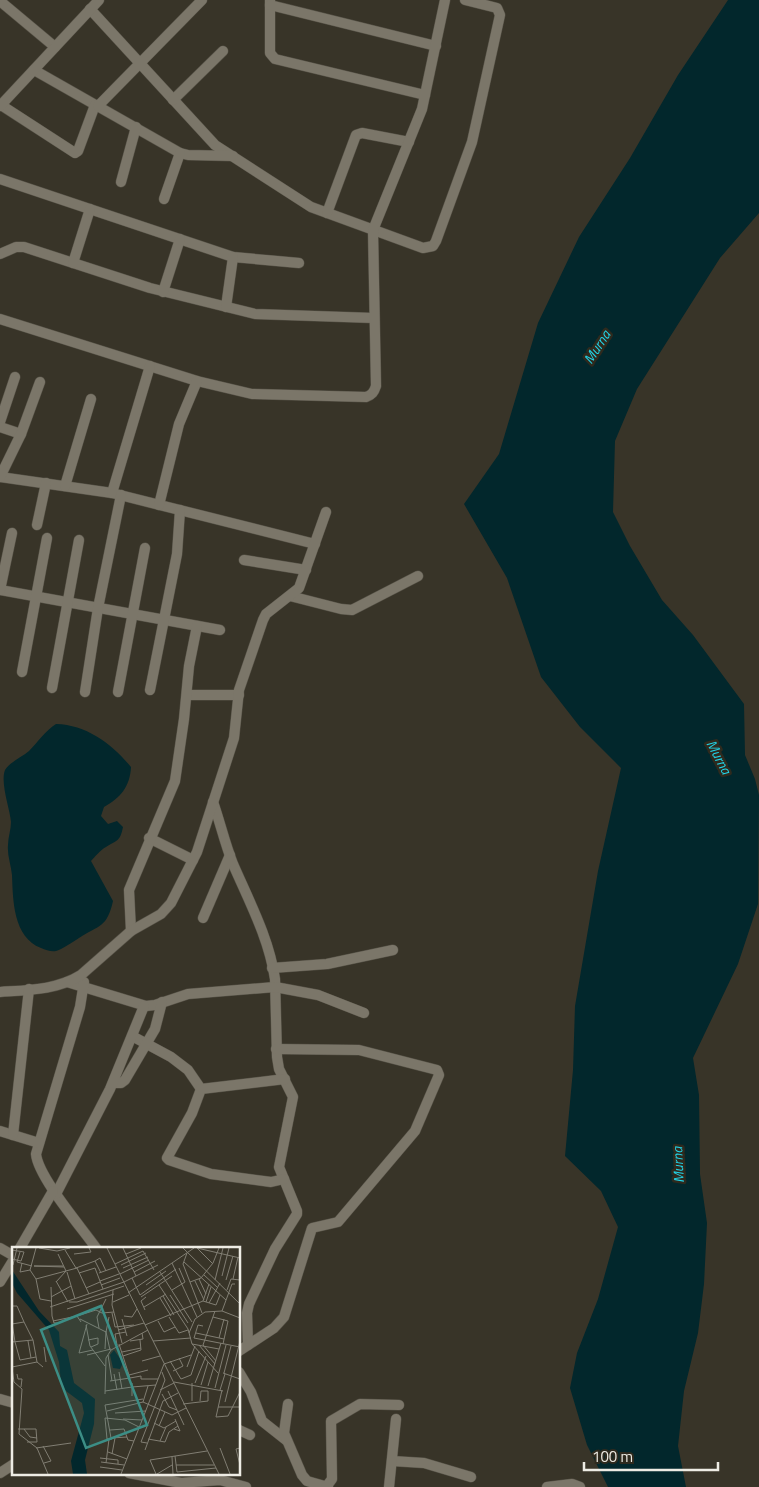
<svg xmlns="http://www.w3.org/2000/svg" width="759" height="1487" font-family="'Titillium Web',sans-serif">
<rect width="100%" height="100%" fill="#383428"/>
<g fill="#02272c">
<polygon points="728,0 759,0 759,213 720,258 637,389 615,441 613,512 630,546 662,600 693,635 744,704 745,755 755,779 759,795 758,904 738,964 693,1058 699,1095 700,1174 707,1223 704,1284 698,1333 684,1391 678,1446 686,1487 608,1487 587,1445 570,1388 577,1353 598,1299 618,1227 601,1191 565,1156 573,1070 575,1006 598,871 621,768 580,727 541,677 507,578 464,504 499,454 538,323 579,237 630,158 678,75"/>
<path d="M56,724C87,725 112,744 131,767C130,787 120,798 104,807L101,816L108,824L117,821L123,827C120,842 117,840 106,847C100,850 95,857 91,861L113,901C107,928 99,925 79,938C74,941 61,950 56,951C51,952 46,950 41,948C13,937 13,900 12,875C11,865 7,855 8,845C8,837 11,830 11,822C10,809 0,783 5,770C10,762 22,757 29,751C38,742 45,731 56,724Z"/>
</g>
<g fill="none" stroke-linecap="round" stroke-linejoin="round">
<defs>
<g id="minor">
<polyline points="270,0 270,53 275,59 425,95"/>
<polyline points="0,1 55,47"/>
<polyline points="270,5 436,46"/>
<polyline points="90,9 215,145 311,207 423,248 433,246 436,241 472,142 500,15 497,8 465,0"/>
<polyline points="34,70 180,153 188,155 233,156"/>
<polyline points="173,100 223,51"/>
<polyline points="1,105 75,153 78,151 95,105"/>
<polyline points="0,106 99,0"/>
<polyline points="98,106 202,0"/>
<polyline points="0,179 233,257 299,263"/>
<polyline points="121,182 136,127"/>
<polyline points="164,199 180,153"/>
<polyline points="327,213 356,135 362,133 409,142"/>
<polyline points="0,254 16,247 24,247 150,288 255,314 374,318"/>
<polyline points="73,263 90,209"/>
<polyline points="163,292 180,239"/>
<polyline points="226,307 233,257"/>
<path d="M0,319L197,381L252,394L366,397C372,395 374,392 376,386L373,230L422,109L445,0"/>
<polyline points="0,422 15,377"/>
<polyline points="0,427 21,434"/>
<polyline points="0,477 112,493 315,544"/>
<polyline points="0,477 21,434 40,382"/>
<polyline points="65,486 91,399"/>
<polyline points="112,493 150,366"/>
<polyline points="159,505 179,424 197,381"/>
<polyline points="37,525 46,483"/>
<polyline points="244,560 306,570"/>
<polyline points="0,590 220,630"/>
<polyline points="0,590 12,533"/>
<polyline points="290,596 341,609 352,610 418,576"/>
<polyline points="22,672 47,538"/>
<polyline points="52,688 79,540"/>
<polyline points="150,690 177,554 180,510"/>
<polyline points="85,692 98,608 121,495"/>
<polyline points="118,692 145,548"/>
<polyline points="187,695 239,695"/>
<path d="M213,802C220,822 225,844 233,864C249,901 269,938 275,979L277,1057L279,1069L293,1097L279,1167L297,1211V1214L275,1249L249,1304L247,1313L248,1345"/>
<polyline points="149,838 193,860"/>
<polyline points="203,918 230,855"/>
<polyline points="131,931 129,890 175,781 184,719 189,666 197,626"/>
<polyline points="272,968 327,964 393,950"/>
<polyline points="67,982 146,1006 155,1005 188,994 275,987 318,995 364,1013"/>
<path d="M84,982L80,1007L36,1154C38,1177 82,1228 96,1248"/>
<path d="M0,992C28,990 57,990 81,975L131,931L161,914L171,903L197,852L234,738L239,690L263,620L266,614L299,588L326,512"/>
<polyline points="132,1036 171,1057 188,1070 201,1089"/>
<polyline points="113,1083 121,1083 125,1080 155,1029 162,1002"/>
<polyline points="0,1131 39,1143"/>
<polyline points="13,1135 29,989"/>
<polyline points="284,1179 271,1182 211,1174 169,1160 167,1158 192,1113 201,1089 285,1079"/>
<polyline points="56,1194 110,1089 144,1006"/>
<polyline points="0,1248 14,1256"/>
<polyline points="20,1248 53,1191"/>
<polyline points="0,1282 14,1259"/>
<polyline points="239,1351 274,1328 284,1317 312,1228 338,1222 415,1131 439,1075 437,1070 359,1050 276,1049"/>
<polyline points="239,1372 251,1392 262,1421 286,1440"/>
<polyline points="0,1399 14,1403"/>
<polyline points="288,1404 284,1433 302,1475 307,1481 328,1487"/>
<polyline points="239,1430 250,1435"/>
<polyline points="392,1461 424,1463 471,1477"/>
<polyline points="0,1473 14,1464"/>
<polyline points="129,1473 181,1483 220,1480 246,1487"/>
<polyline points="326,1487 332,1479 331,1421 360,1404 399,1405"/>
<polyline points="389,1487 396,1419"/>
<polyline points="547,1487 572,1484 580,1487"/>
</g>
</defs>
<use href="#minor" stroke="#565247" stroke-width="11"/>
<use href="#minor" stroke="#7b7669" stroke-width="10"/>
</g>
<g text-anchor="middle" stroke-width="5" stroke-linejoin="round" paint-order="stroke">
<g font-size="14" font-style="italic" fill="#21d6ea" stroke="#2e2a1e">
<text transform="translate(597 347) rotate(-57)" y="5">Murna</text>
<text transform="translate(719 757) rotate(62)" y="5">Murna</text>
<text transform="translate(678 1165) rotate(-93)" y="5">Murna</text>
</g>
</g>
<g transform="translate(12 1247)">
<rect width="228" height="228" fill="#383428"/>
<path d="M0,23L27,64L47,85L48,99L55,103L62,136L83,152L82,177L73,213L75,227H61L59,214L72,166L70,156L54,144L49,136L47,115L37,83L5,46L0,36ZM102,103L111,116L108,122L101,121L98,108Z" fill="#02272c"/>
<path fill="none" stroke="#817e73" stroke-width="1" d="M27,1L45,4L58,1M95,1L207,227M111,1L124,29M171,1L228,57M185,1L228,11M185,1L201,17M0,3L12,5L9,14L0,12M53,3L64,21M8,5L5,15L20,19M175,6L171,17L190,66M62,7L79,5L77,1M114,7L129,1M83,14L88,11L94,24M172,15L214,53M10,16L8,25L18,23L24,1M160,16L185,70M103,17L131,4L142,23M1,18L5,1M109,18L134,6M51,19H22L52,20M64,21L83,14L89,26M111,21L136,10M167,21L173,35M18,23L24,32L28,52L39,54M55,25L63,52M122,25L143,14M148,25L180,75M67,26L83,21L91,42M87,26L104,20M108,27L137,13M192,28L205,40M210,29L217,1M120,31L128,48M24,32L65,21L77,47M187,32L194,47M221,32L226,10M203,33L211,1M214,33L221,9M44,34L56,55M88,34L107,27M183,34L192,53M44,35L54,24L46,7M178,35L189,31L201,16L207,1M89,38L108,31M134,38L154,24M147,38L176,82L180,97L206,126M39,40L40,69L42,76H46M74,41L88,35M101,43L100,58L110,96M160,43L173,35M215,43L219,32L228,33M116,46L182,1M128,48L164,22M158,48L176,76M151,49L162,68M39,50L59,39M129,50L160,29M148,51L159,69M191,54L204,58L208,48M57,55H65L112,39M101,55L117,48M194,55L199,40M197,56L208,36M0,59H5L12,75L0,77M38,60L112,35L146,18M132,60L154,47M55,62L102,47M133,63L129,54L134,50M203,64L191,98L204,114M210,64L220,37H223M100,66L103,80L122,78M65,69L84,63L90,66L102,65M112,69L120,70L125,62M97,70L94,85L98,103M157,70L167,86L176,83M201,70L216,74L211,97M68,72L94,85M110,72L115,89M41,74L65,69L69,75M146,74L152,85L163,80M12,75L21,93L25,115L31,120M0,76L3,95M75,77L67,106L81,103M74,78L78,99L93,119M133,78L191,54L197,37M191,79L186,78L182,91L228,100M87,81L85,70L94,52M106,83L132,76M177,86L183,72L193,65L210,64L228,71M184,86L212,92M207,91L212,72M76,93L86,91V97L79,100M16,94L19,111M118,94L131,92L130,86M141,94L179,91M0,95L21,93M3,95L8,113L24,110M107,97L118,131L129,129V132H146M180,97L207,102M105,98L103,87L114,85M187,98L203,117M32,100L34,115M93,102L94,84M110,105L129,101M75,108L99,102M96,108L100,134M111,109L129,103L128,93M130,114L148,109M158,114L169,132L179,128L187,104M0,120L25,115M175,120L183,99M0,121L2,135L10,142L7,187L25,201L36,227M161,124L171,119L167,111M107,125L110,142M211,126L228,132M212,126L219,99M5,127L6,132H10L9,140M102,127L105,143M117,128L136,123M98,134L118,131M162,135L211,144M183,136L194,109M189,138L196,115M136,139L131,155L160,168L174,161M196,139L209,96M203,141L214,98M148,143L162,136M208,143L213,127M210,143L204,170L216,169L228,145M93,144L120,140V136M156,144L172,178M93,147L94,111L99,103L136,83M150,147L157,160L165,163M120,149V140L144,138M180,154V136M213,155L228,94M171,157L196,154V144H189L188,154M206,160H228M95,164L131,155M103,166L134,164M111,172L130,173M142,176L152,181L164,174M147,179L153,165M6,182H24L25,195H15M12,182L18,190L25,191M162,182L168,184L163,172M98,183L112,182L116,193L122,194M115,190L99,191L93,158L131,152M100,192H95L93,171L113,173L127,180M136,192L153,195L157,185L166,179M148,194L154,180M135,196L129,195L153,133L150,125M31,199L39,214L32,216M24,201L59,196M208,201L218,227M228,201L224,202L228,218M133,203L151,154L166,146M96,205L115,212M100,207L103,191M163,209L165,225L204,221M160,210L161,227M88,211L106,213V217M89,215L112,218M94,216L97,192M164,218H202M88,220L110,223M109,227L152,117L179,108M144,227L138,213L195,204M145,227L160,218"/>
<path fill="#3c8e86" fill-opacity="0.15" stroke="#3c8e86" stroke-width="2.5" d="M89,59L135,178L74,201L29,83Z"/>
<rect width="228" height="228" fill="none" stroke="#eeece4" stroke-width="2.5"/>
</g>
<path d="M584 1462v8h134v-8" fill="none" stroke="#eeece4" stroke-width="2.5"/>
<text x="592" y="1462" font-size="15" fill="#eeece4" stroke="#2e2a1e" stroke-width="4" paint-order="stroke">100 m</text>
</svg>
